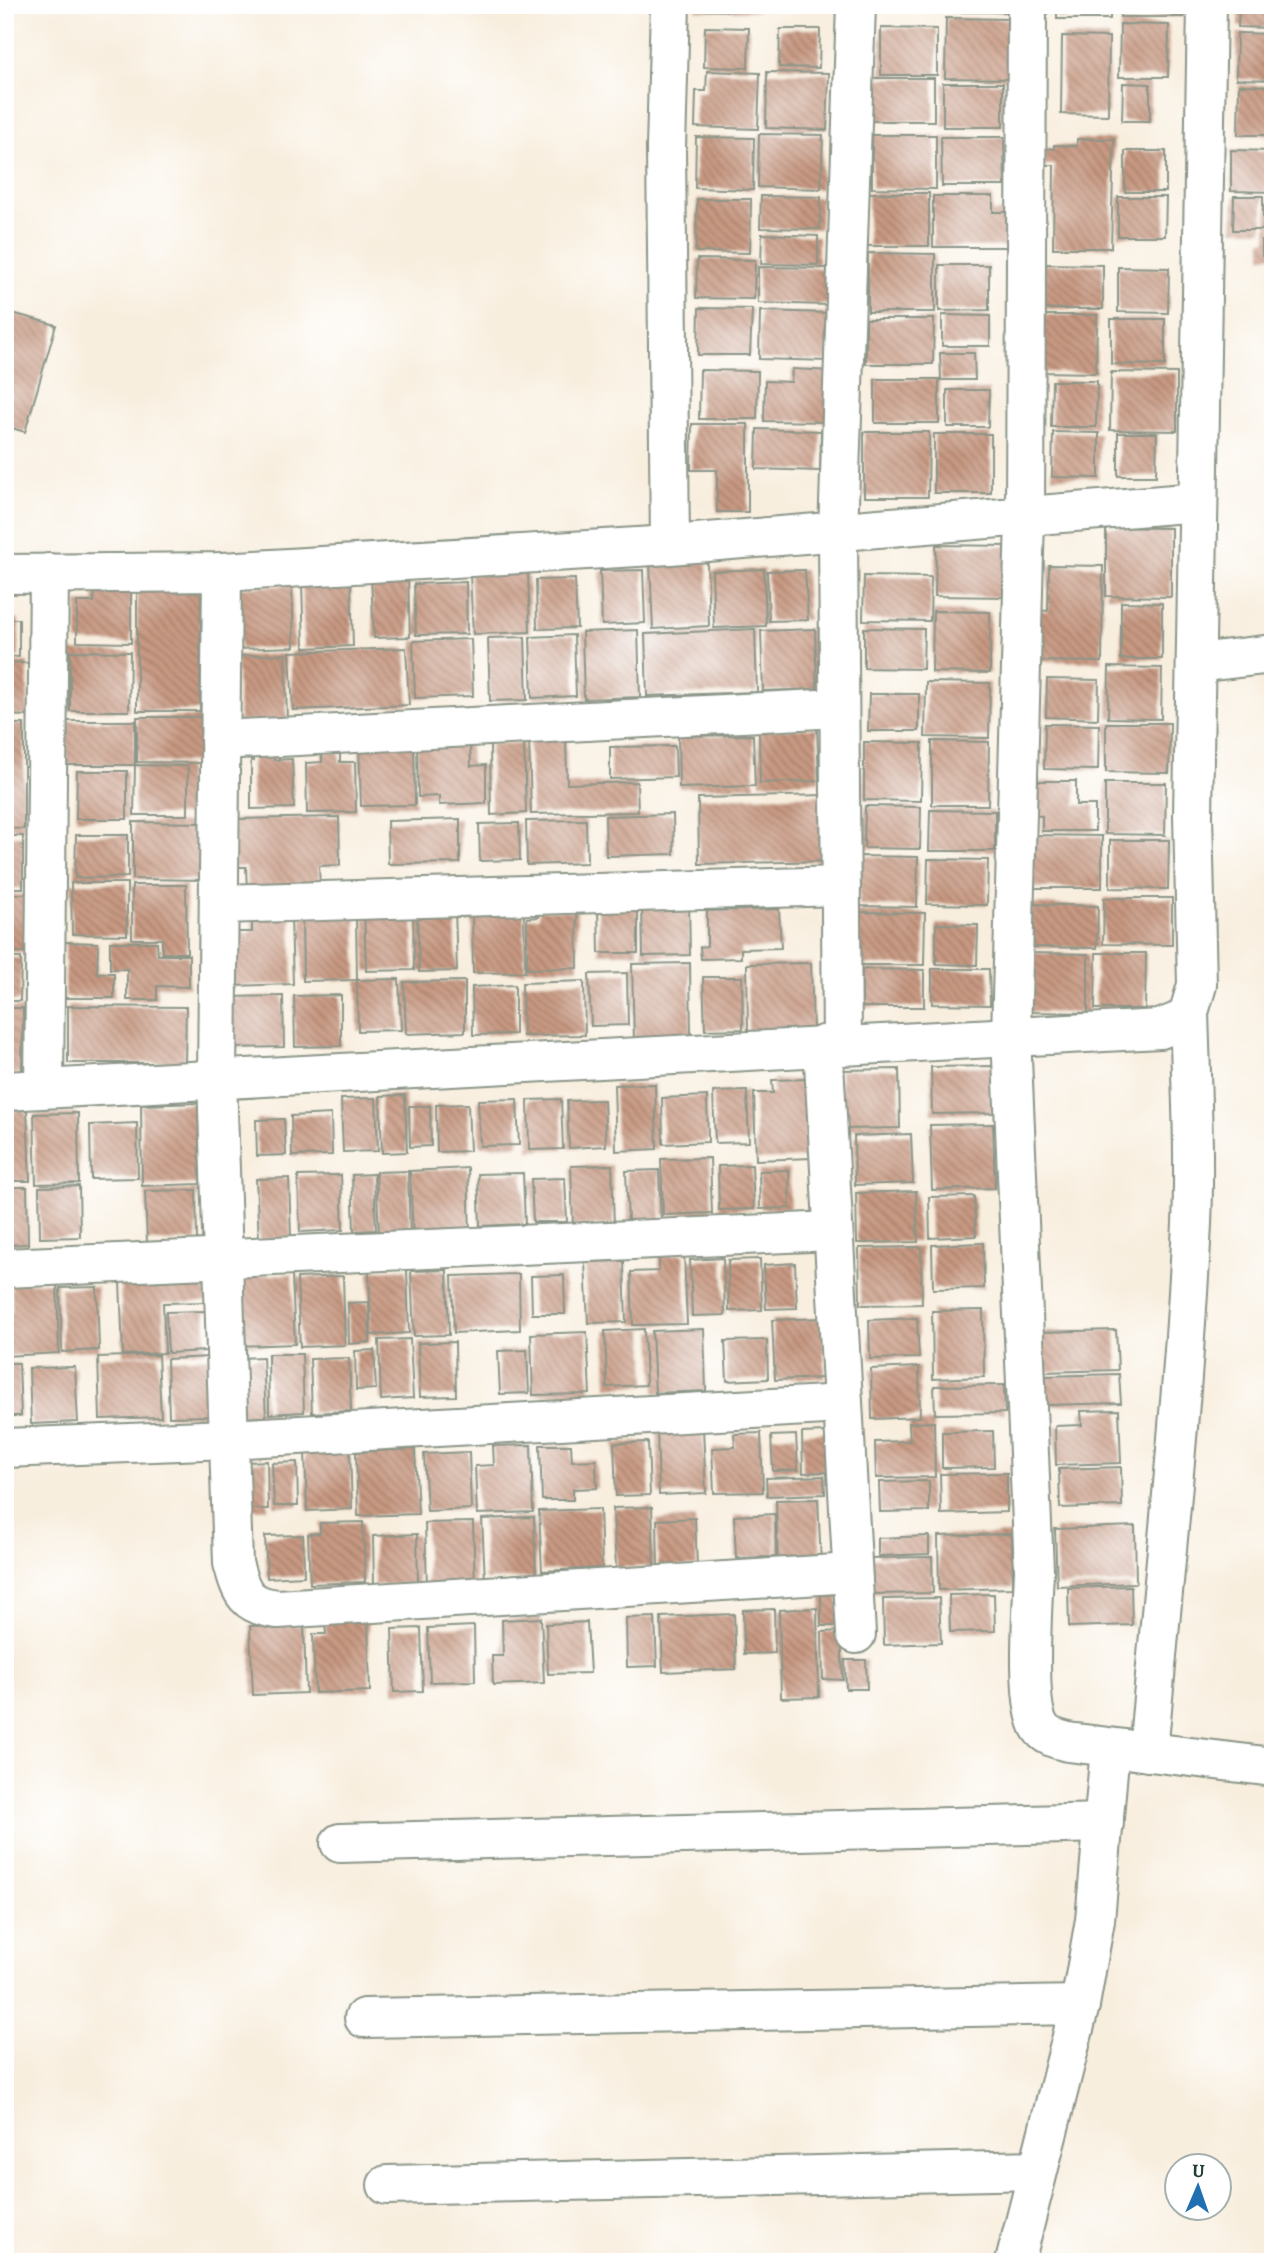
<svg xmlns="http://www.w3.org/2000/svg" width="1278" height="2267" font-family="Alegreya,serif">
<defs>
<pattern id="building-back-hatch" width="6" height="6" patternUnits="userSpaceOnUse" patternTransform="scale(1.75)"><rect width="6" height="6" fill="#c89982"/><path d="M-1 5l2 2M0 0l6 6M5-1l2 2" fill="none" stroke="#a27e6b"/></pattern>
</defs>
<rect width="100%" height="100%" fill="#fff"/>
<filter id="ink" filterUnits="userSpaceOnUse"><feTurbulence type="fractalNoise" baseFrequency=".0143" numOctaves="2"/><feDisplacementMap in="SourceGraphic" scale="14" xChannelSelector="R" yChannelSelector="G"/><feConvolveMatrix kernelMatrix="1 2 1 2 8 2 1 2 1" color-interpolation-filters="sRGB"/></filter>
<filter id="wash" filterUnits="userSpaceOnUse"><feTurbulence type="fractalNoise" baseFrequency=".00686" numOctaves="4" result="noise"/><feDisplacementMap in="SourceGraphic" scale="28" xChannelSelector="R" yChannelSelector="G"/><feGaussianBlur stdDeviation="1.57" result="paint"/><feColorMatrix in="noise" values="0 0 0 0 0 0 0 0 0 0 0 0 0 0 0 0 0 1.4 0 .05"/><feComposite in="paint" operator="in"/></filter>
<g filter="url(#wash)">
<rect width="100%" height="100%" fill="#f8eede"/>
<g id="blocks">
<g fill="url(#building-back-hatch)">
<polygon points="696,5 757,5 757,11 696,10"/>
<polygon points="879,5 936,5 936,10 879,9"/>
<rect x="952" y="5" width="55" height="7"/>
<rect x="1057" y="5" width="53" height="14"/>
<polygon points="1121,5 1184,5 1184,17 1120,17"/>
<polygon points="1239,5 1273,5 1273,28 1238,27"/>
<polygon points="946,18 1010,19 1010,79 945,78"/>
<polygon points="1120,24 1169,25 1168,77 1119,77"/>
<polygon points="705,27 749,28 748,68 704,67"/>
<polygon points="881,28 937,29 937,75 881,75"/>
<polygon points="780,29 820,29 819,68 779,67"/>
<polygon points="1237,33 1273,34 1273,80 1236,79"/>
<polygon points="1062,36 1109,37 1108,115 1061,114"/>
<polygon points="707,71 760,73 758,129 695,127 696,91 706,91"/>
<polygon points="767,72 829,73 827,130 766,128"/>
<rect x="870" y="78" width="64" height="43"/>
<rect x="943" y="83" width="60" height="44"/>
<polygon points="1123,83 1150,84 1150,121 1122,121"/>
<polygon points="1239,85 1273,86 1273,135 1238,135"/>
<polygon points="759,134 823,135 821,189 758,187"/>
<polygon points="872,135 936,135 936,189 872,188"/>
<polygon points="696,137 754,138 753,190 695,188"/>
<polygon points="941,137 1004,137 1005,186 942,186"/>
<polygon points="1077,139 1114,139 1111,248 1053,248 1054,165 1043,165 1043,148 1054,149 1054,145 1077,146"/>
<polygon points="1231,150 1273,151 1273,192 1231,191"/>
<rect x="1125" y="151" width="41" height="41"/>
<rect x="868" y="193" width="61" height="53"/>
<polygon points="761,196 821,197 820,229 760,228"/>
<polygon points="933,196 993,196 993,212 1015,212 1015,247 933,247"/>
<polygon points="1234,196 1263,196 1263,230 1233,230"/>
<polygon points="1118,197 1166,197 1165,236 1118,236"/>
<polygon points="697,199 751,199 750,253 696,252"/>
<polygon points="1267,200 1273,200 1273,256 1262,256 1262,240 1267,240"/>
<polygon points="762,234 818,236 818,265 761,264"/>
<polygon points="868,253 935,254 935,312 868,312"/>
<polygon points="697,259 755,260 754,299 696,298"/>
<polygon points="1042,264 1103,265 1103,309 1041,309"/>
<polygon points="939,265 989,265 989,310 939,311"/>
<polygon points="758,267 829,268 828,305 758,303"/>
<polygon points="1118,267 1169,268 1168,313 1118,312"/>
<polygon points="699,308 752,309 750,355 698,355"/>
<polygon points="5,311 56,325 25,432 5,426"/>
<polygon points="760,311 830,313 829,361 759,359"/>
<polygon points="942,315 990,316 990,346 942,346"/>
<polygon points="1039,315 1097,315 1096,373 1039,372"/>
<polygon points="866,319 934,319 933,364 866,364"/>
<polygon points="1111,319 1165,319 1165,365 1111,364"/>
<polygon points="940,353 974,353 975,380 941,380"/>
<polygon points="792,369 832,371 831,422 764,421 765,381 791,382"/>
<polygon points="700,370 758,371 757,419 699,419"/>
<polygon points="1111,372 1177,373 1177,431 1110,430"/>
<rect x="875" y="379" width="64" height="44"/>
<polygon points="1052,381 1097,381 1096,427 1051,427"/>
<polygon points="947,390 989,390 988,427 947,427"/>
<polygon points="692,424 748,424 748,512 717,512 717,470 691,470"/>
<polygon points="757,429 821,431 820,471 756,469"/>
<polygon points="864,432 929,432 928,497 864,497"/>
<polygon points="1053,432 1099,433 1099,478 1052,477"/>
<polygon points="1118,433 1157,433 1156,476 1118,476"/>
<rect x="934" y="434" width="57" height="59"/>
<polygon points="1106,527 1171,528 1171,597 1106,596"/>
<polygon points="936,545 1008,546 1008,597 935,596"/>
<polygon points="707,562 709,626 653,629 650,564"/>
<polygon points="1049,565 1103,566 1102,662 1033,661 1033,610 1048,611"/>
<polygon points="764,569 766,626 714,628 712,571"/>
<polygon points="643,570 645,623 602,625 600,571"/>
<polygon points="805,570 808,620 769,621 767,571"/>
<polygon points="528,572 530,632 473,634 470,574"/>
<polygon points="864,576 931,577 930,621 863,620"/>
<polygon points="408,577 410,637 374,638 371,578"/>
<polygon points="575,579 577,628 537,629 536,580"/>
<polygon points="351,581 353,646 304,648 302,583"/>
<polygon points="466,582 467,634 416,635 414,584"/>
<polygon points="292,585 294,647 240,649 238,587"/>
<polygon points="137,587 201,588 200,711 137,711"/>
<polygon points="95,588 131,588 131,643 77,642 77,602 94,602"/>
<polygon points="1121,602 1162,603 1162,659 1121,659"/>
<polygon points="933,611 990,612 990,673 932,672"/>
<polygon points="5,619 19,619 19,657 5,656"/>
<polygon points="864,628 924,629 923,669 864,668"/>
<polygon points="755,629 757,692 647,696 645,634"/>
<polygon points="815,629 817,689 763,691 761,631"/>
<polygon points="638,630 640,697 584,699 582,632"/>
<polygon points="574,635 576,696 532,698 530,637"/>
<polygon points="525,637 527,700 490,701 488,638"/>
<polygon points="471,639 473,696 415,698 413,641"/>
<polygon points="406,648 409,705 293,710 290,652"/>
<polygon points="70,651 130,652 129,711 70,711"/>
<polygon points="285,654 287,720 239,722 236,656"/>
<polygon points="5,662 28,663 28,716 5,715"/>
<polygon points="1109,667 1162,668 1161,719 1108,718"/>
<polygon points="1047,679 1099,680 1098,719 1046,717"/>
<polygon points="926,682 990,683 989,738 925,737"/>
<polygon points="869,694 919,694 919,731 868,731"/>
<polygon points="137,717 203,717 202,763 137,762"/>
<rect x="67" y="721" width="68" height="44"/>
<polygon points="1106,723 1170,723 1169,773 1106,772"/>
<polygon points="5,724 24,724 24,829 5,828"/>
<polygon points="1045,724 1099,725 1098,770 1044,769"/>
<polygon points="817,728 819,781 760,783 759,730"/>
<polygon points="753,735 755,786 679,788 678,736"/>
<polygon points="566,736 567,784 637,782 638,812 531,814 529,737"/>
<polygon points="932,741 989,742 988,805 932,805"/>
<polygon points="864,742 922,743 921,801 864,800"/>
<polygon points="414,743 415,805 361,806 359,744"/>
<polygon points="470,743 471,766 486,765 486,803 439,805 439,796 418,797 417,744"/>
<polygon points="524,743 526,813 491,815 490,744"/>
<polygon points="675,746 676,777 610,779 610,747"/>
<polygon points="273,749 274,760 292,759 294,808 251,809 251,760 254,761 254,750"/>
<polygon points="322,752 340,752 340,762 355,762 356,812 307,813 306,763 322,762"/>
<polygon points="135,765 188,766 188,815 134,815"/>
<polygon points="77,771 127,771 127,819 76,819"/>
<polygon points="1029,781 1076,781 1076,805 1095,805 1095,831 1042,831 1042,816 1029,815"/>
<polygon points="1105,783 1166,783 1165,835 1105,834"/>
<polygon points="825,795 827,861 699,864 698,798"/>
<polygon points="865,806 921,807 920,849 864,848"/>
<polygon points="930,810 995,811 995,851 929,851"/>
<polygon points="673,814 674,854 606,856 605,816"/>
<polygon points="339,817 340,865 319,866 320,889 247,891 246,867 234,867 233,819"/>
<polygon points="460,819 460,863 388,864 387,821"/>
<polygon points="586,820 587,863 527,865 526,821"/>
<polygon points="133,822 207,823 207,880 133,879"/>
<polygon points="519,823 520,860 480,861 479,824"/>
<polygon points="76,835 128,835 128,877 75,878"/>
<polygon points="1030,835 1102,836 1102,888 1030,888"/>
<rect x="5" y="836" width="18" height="52"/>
<polygon points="1110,840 1169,840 1168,889 1110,888"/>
<polygon points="860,856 918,857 917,907 859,906"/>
<polygon points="928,859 988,860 987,905 927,904"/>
<polygon points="71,883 127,883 127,935 72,934"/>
<polygon points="132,885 186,885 187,953 162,953 162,939 132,939"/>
<rect x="5" y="894" width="24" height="58"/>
<polygon points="1104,898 1172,898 1172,945 1103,944"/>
<polygon points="689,903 690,955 643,956 642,904"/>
<polygon points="638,904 638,953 599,953 598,905"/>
<polygon points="1030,904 1098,906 1097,948 1029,947"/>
<polygon points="364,907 413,907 414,970 366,971"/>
<polygon points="524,908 525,972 473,973 472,909"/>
<polygon points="779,909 781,948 741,949 741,958 701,959 700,947 707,946 707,911"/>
<polygon points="455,910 457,971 419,972 417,911"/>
<polygon points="539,910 577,910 578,968 527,969 527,918 539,917"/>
<polygon points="854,912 925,913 924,965 853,965"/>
<polygon points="356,915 357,980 303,981 302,916"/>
<polygon points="252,916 291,916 293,984 232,986 231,932 252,932"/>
<polygon points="936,924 978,925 977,965 936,964"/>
<polygon points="65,942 98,943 97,973 114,973 114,998 65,998"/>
<polygon points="110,942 157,942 158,955 189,955 189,987 157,986 157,1000 127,1000 127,969 110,969"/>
<polygon points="1029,953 1088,954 1088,1013 1028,1012"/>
<polygon points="1096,953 1146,953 1145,1009 1095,1009"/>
<polygon points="5,958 21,958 20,1001 5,1001"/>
<polygon points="690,963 691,1040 634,1041 632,964"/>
<polygon points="811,963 813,1030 748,1031 747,964"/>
<polygon points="862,969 924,970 924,1007 862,1007"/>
<polygon points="932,969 989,969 990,1005 932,1004"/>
<polygon points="627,973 628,1025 591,1026 589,974"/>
<polygon points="703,977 742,977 743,1029 705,1030"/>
<polygon points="399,979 401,1030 358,1031 357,980"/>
<polygon points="465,981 465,1032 406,1034 404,982"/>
<polygon points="584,981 585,1035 523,1036 522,983"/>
<polygon points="515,985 515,1034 473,1035 472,987"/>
<polygon points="341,995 341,1046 295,1047 294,996"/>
<polygon points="283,996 284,1047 230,1048 229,997"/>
<polygon points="68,1006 186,1007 185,1063 68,1063"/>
<polygon points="5,1008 23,1008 22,1074 5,1074"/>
<polygon points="993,1066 995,1113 932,1114 931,1067"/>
<polygon points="899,1069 900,1128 841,1129 840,1070"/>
<polygon points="810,1079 813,1158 756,1160 754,1093 773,1093 772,1080"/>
<polygon points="655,1084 657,1149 616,1151 614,1085"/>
<polygon points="747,1091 749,1142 715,1143 713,1092"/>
<polygon points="405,1095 407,1152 382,1153 380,1096"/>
<polygon points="707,1096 708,1142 663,1144 662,1098"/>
<polygon points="376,1098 378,1151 343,1152 341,1099"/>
<polygon points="517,1099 519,1145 480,1146 478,1100"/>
<polygon points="561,1099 563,1149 529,1150 528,1100"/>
<polygon points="604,1100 606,1146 569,1148 567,1101"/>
<polygon points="199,1103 200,1184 142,1186 141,1105"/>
<polygon points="468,1104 470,1151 437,1152 436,1105"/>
<polygon points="409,1106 430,1106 431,1146 410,1147"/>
<polygon points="27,1110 30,1181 5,1181 5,1111"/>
<polygon points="78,1113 79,1183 36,1184 34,1114"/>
<polygon points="331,1114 332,1155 292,1156 291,1116"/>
<polygon points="284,1119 286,1155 257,1156 256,1120"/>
<polygon points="137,1123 138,1178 91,1179 90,1125"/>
<polygon points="993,1124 995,1188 932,1190 930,1125"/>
<polygon points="911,1134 913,1183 855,1185 854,1136"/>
<polygon points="710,1158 712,1213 663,1215 661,1159"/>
<polygon points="612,1165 614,1225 573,1226 571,1166"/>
<polygon points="752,1165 754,1209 719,1210 718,1166"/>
<polygon points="468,1168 470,1236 413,1237 410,1171"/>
<polygon points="659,1170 661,1222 628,1224 626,1171"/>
<polygon points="789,1170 790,1208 760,1209 759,1171"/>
<polygon points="408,1171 410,1233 379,1234 376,1172"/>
<polygon points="523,1173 525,1224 480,1226 478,1174"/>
<polygon points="374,1174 376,1230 354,1231 352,1175"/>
<polygon points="341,1175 343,1230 300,1232 298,1176"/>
<polygon points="289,1178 291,1238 259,1240 256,1179"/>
<polygon points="565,1178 567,1222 533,1222 531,1179"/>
<polygon points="79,1186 80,1237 40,1238 39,1187"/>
<polygon points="5,1187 27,1187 28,1244 5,1245"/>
<polygon points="196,1190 197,1241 147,1242 145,1191"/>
<polygon points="916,1191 918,1242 857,1243 856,1193"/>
<polygon points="974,1196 976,1236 930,1238 929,1197"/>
<polygon points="983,1243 984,1288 933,1289 932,1245"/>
<polygon points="921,1247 922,1304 860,1305 859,1248"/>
<polygon points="684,1254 687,1324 633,1325 631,1272 659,1271 659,1256"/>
<polygon points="723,1258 725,1315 692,1316 690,1260"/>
<polygon points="760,1259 762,1310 729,1311 728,1260"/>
<polygon points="624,1261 626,1322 588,1323 585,1262"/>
<polygon points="795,1263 797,1308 766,1309 764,1265"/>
<polygon points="407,1269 409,1333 371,1335 369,1271"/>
<polygon points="447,1270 449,1335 414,1336 411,1271"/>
<polygon points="292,1274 295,1344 237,1346 235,1276"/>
<polygon points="519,1274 520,1330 454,1333 452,1276"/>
<polygon points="564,1275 565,1314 532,1314 531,1276"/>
<polygon points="343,1276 345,1345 300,1347 297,1278"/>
<polygon points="207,1279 207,1302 163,1303 165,1353 123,1355 120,1281"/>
<polygon points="57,1282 59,1353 5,1356 5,1311 12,1311 11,1283"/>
<polygon points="97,1287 99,1350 62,1352 60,1288"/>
<polygon points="369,1302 370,1342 349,1344 348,1303"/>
<polygon points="983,1310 984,1377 933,1379 932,1311"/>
<polygon points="205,1311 207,1351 168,1353 166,1312"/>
<polygon points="823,1318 825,1378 775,1380 772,1320"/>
<polygon points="917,1318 919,1358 870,1359 869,1320"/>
<polygon points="644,1329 646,1385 607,1387 605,1331"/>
<polygon points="704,1329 706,1391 655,1393 652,1331"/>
<polygon points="1116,1330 1118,1370 1042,1372 1041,1332"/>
<polygon points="587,1332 590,1394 533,1395 531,1334"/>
<polygon points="410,1339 413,1398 381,1400 379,1340"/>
<polygon points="767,1340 768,1379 727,1381 725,1341"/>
<polygon points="455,1342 456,1396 420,1397 418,1343"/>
<polygon points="374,1350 376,1389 356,1390 355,1351"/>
<polygon points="527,1350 529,1393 500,1394 498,1351"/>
<polygon points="268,1354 302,1354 304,1412 269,1414"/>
<polygon points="158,1355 161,1417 100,1419 98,1357"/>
<polygon points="210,1357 212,1416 169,1417 167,1359"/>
<polygon points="263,1357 266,1417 240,1418 239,1358"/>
<polygon points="349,1358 351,1411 312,1413 310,1359"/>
<polygon points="5,1363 19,1363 21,1416 5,1416"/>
<polygon points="75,1367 78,1422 31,1424 29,1368"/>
<polygon points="919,1367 920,1417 872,1419 871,1369"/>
<polygon points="1119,1374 1121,1403 1046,1405 1045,1376"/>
<polygon points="1004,1385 1005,1413 935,1414 934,1386"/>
<polygon points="1119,1410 1121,1463 1056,1465 1055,1426 1082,1425 1081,1411"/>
<polygon points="934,1422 935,1477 876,1478 875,1442 910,1441 909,1423"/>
<polygon points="703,1428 706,1493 659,1495 657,1429"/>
<polygon points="993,1431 994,1467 942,1468 942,1432"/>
<polygon points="825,1432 827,1472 803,1473 802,1433"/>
<polygon points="761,1433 763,1492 714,1493 712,1448 735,1447 734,1434"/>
<polygon points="796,1435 798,1470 773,1471 771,1436"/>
<polygon points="648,1442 650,1495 616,1496 614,1443"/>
<polygon points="531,1445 533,1512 477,1514 475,1466 494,1465 493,1446"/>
<polygon points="540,1445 571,1445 572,1461 596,1460 597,1488 573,1489 573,1500 542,1500"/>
<polygon points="350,1449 352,1509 307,1511 305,1451"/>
<polygon points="415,1449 418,1514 358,1516 356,1452"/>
<polygon points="469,1452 471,1509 427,1511 424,1454"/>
<polygon points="267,1461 268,1509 246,1509 245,1462"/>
<polygon points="297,1462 298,1506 274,1506 272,1463"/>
<polygon points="1121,1467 1122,1506 1060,1508 1059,1469"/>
<polygon points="1007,1473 1007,1512 941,1514 940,1474"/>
<polygon points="824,1476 825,1494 767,1496 766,1478"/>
<polygon points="929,1481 929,1511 880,1512 879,1482"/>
<polygon points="818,1499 821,1563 778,1564 776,1500"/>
<polygon points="652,1507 654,1566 616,1568 613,1508"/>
<polygon points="600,1509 602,1568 542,1571 539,1511"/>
<polygon points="775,1514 776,1557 736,1558 734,1516"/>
<polygon points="534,1517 536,1578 485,1580 482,1519"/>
<polygon points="695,1518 697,1566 658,1567 657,1520"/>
<polygon points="363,1522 365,1582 310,1584 308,1534 320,1533 320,1523"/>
<polygon points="473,1522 475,1585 427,1586 425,1523"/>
<polygon points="1135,1526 1136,1583 1057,1586 1055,1529"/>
<polygon points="417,1534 418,1584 374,1585 373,1536"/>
<polygon points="1012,1534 1013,1588 939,1590 938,1536"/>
<polygon points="303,1535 304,1576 267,1578 265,1536"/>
<polygon points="929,1536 929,1554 878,1556 878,1538"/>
<polygon points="932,1557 933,1593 869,1594 869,1558"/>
<polygon points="1131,1586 1132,1625 1069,1627 1068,1588"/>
<polygon points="838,1594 839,1626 821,1626 821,1595"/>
<polygon points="994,1594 995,1631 950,1632 949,1595"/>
<polygon points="939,1598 941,1643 884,1645 883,1599"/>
<polygon points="817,1608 819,1697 781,1698 779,1610"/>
<polygon points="774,1609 775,1653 744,1654 743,1610"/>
<polygon points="734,1614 736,1669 663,1672 661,1617"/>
<polygon points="655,1617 657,1666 627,1667 626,1618"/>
<polygon points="541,1618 544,1683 493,1685 492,1656 503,1656 502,1620"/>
<polygon points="368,1619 370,1691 315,1693 313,1634 326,1634 325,1621"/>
<polygon points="587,1622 590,1673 548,1674 546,1624"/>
<polygon points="304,1625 306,1693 253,1695 250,1626"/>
<polygon points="474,1626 475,1681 430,1682 428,1628"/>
<polygon points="421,1628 423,1691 394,1692 392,1629"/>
<polygon points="841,1631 843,1680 823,1679 822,1632"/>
<polygon points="845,1660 866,1660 867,1689 846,1689"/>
</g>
</g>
</g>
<g filter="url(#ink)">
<use href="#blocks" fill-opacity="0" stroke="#8c9689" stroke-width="2"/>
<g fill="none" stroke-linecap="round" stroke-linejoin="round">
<defs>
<g id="street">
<path d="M1027,5L1025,517L1011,1035L1034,1570C1033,1601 1025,1704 1040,1727C1046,1737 1057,1739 1068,1742L1273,1767"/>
<polyline points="670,545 666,148 670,5"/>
<path d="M222,572L217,1079L233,1563C241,1593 246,1606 278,1609L852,1573"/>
<polyline points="5,574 222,572 670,545 1198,502"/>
<polyline points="1196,663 1273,654"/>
<polyline points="220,740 839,708"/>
<polyline points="219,904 841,886"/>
<polyline points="842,1044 838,533 856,5"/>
<polyline points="823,1045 856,1634"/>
<polyline points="44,1088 49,573"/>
<polyline points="5,1091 1160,1029 1180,1021 1189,1012 1197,985 1193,815 1207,5"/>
<polyline points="5,1268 833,1231"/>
<polyline points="5,1448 228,1439 843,1404"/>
<path d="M1148,1752C1164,1576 1183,1401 1192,1224C1195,1153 1191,1083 1189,1012"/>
<polyline points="340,1843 1104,1823"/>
<polyline points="364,2018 1080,2005"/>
<polyline points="387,2185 1038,2170"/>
<polyline points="1015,2262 1080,2005 1095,1920 1110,1748"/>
</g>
</defs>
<use href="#street" stroke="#8c9689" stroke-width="42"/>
<use href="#street" stroke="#fff" stroke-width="38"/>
</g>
</g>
<rect width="1278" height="2267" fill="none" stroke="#fff" stroke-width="28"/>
<g transform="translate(1198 2187) rotate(2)"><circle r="33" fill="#ffffff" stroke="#a5b1ae" stroke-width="2"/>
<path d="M0-5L12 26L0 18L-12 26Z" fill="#1f6fb2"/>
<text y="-10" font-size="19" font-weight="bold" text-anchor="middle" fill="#1f3d34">U</text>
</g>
</svg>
